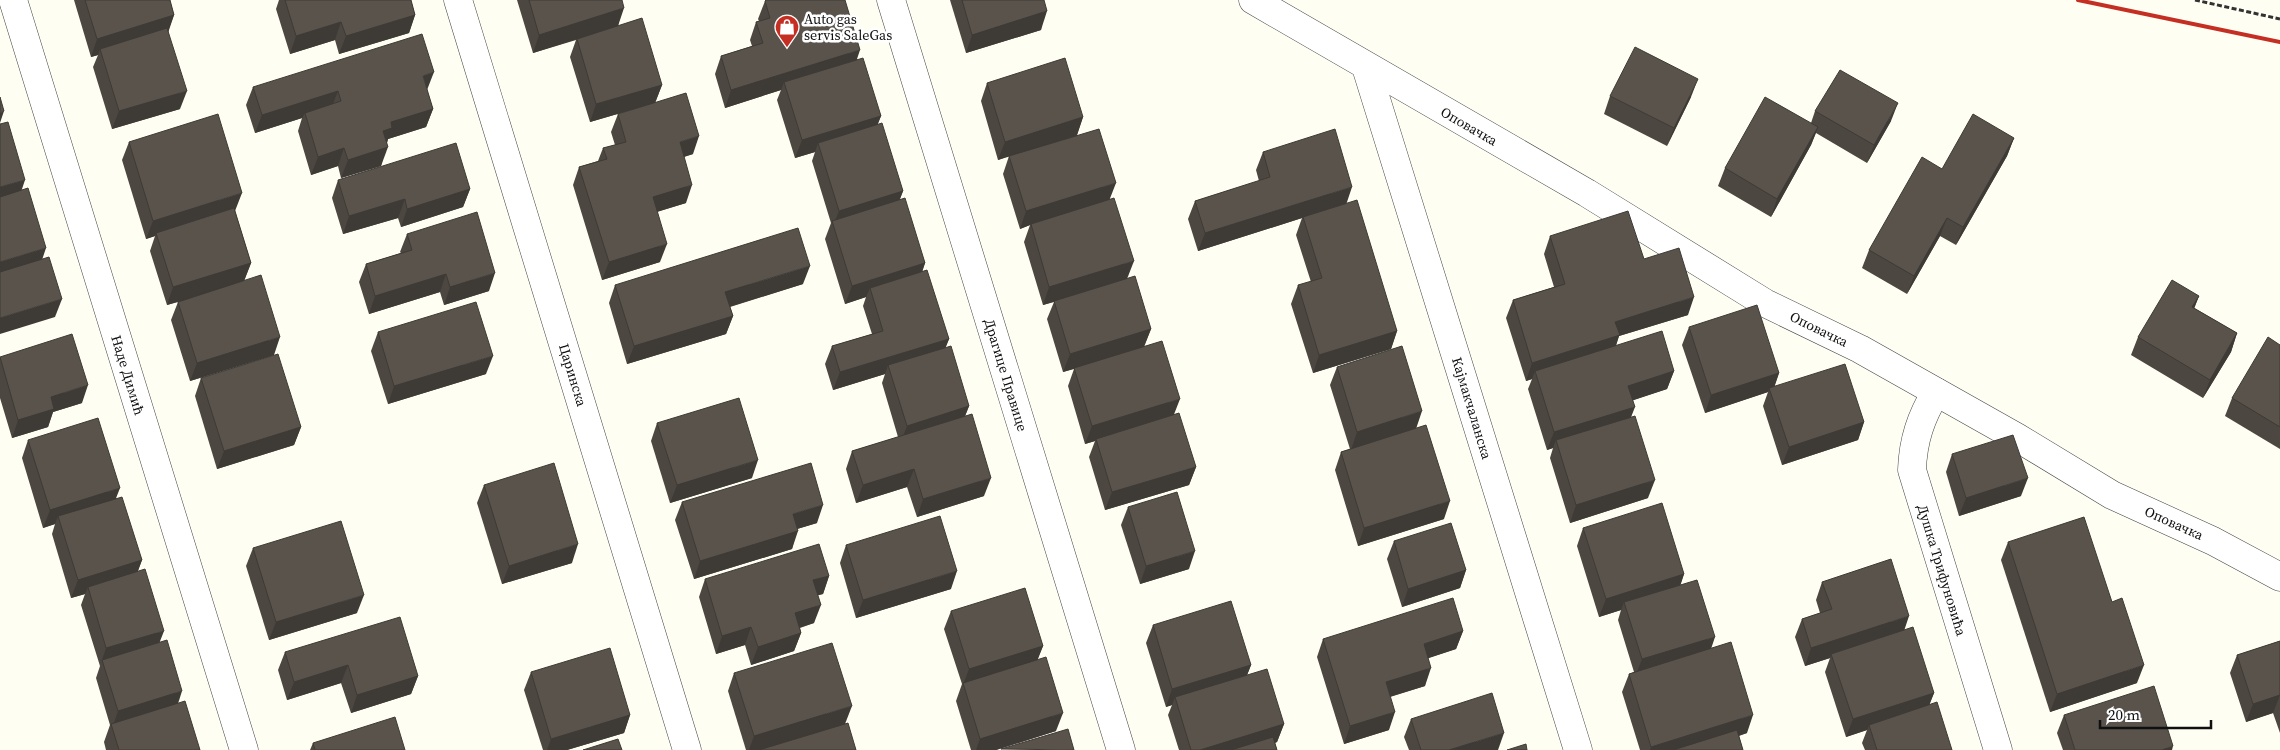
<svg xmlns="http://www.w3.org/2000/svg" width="2280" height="750" font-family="'Source Serif 4',serif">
<rect width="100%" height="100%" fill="#fffef3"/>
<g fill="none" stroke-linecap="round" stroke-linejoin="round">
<defs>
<g id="minor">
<polyline points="13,0 244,750"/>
<polyline points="458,0 687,750"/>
<polyline points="891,0 1121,750"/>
<polyline points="1253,0 1587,193 1765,303 1860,349 2018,438 2112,495 2213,541 2280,577"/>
<polyline points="1366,67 1578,750"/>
<path d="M1936,392C1921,417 1913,440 1912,470L1998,750"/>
</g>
</defs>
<use href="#minor" stroke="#434343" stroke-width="29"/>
<polyline stroke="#323232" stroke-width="3" stroke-dasharray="5 2.5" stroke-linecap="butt" points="2195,0 2280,19"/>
<use href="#minor" stroke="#fff" stroke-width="28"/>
<polyline stroke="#c52f23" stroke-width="4" points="2078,0 2280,42"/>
</g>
<g fill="#4d4741">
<polygon points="74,0 170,0 174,15 168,31 180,109 112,129 93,67 98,55 91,57"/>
<polygon points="279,0 411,0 415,15 409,33 339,54 335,40 290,54 276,9"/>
<polygon points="517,0 622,0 618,26 662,85 655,103 590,122 570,57 576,40 533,53"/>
<polygon points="950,0 1044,0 1041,30 966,53"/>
<polygon points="765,1 857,59 881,116 877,125 903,191 900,199 925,263 922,272 949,339 945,348 969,406 965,416 984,496 917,517 907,487 856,503 846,469 852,451 898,437 882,383 885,374 833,390 825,364 832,346 872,334 863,306 866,297 845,304 825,239 831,223 812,161 815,152 795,158 777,100 781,90 725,108 715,74 721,56 752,46 750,40 756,22 759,21 758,19"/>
<polygon points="987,83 1083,117 1077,135 1110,200 1127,279 1151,329 1144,346 1196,467 1189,485 1105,510 1089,457 1095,441 1085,444 1068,386 1074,369 1063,372 1047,319 1054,302 1043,305 1024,242 1030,225 1020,229 1003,174 1009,156 998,160 981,101"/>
<polygon points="253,87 427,90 433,109 426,127 388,139 381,166 341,178 338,166 311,175 298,131 302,118 255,133 246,105"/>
<polygon points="1610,96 1691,97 1667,146 1604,114"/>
<polygon points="1815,111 1891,121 1867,163 1816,133 1811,145 1771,217 1718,186 1725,168 1811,123"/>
<polygon points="618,114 693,154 684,157 686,203 657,212 660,262 602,280 573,185 579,167 598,161 603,148 615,145 611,132"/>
<polygon points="2014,138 2007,156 1956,245 1940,236 1907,294 1862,268 1869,250 1942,169"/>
<polygon points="129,142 235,211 251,263 244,281 274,355 190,381 171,320 178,302 167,305 150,251 155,236 146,239 122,160"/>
<polygon points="1263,152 1346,203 1397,331 1391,349 1313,373 1291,304 1298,285 1311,282 1296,235 1302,218 1198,251 1188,219 1195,201 1259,181 1256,170"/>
<polygon points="338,180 470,189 463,207 401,227 398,218 343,234 332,198"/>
<polygon points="407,234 489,291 444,305 440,292 369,314 359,282 366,264 401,253 400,252"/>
<polygon points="1550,236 1644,259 1688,315 1619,336 1616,346 1674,371 1667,389 1633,400 1631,417 1648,498 1570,523 1550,458 1553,448 1547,450 1528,389 1532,379 1526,381 1506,318 1513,300 1554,287 1544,254"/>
<polygon points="803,284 730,307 733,316 726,334 627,364 609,303 615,285"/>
<polygon points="2199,296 2194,308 2237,333 2231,352 2203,398 2131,355 2138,337"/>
<polygon points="1689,327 1779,373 1774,387 1864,422 1858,440 1782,465 1763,406 1768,392 1705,413 1682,345"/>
<polygon points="378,332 486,374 388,404 371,351"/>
<polygon points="2280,345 2280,449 2225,416 2232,398"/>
<polygon points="0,357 82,403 53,412 48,427 12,438 0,398"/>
<polygon points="1337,367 1416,428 1444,519 1358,546 1335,470 1341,452 1350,449 1330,385"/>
<polygon points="201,378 301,427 294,445 217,469 195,396"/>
<polygon points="657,423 752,478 670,503 651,441"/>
<polygon points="28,440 116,498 142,560 138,571 178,703 200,750 106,750 104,742 110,725 96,678 100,666 81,605 85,594 71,598 52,534 55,524 43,528 22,458"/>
<polygon points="1952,454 2021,496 1959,516 1946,472"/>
<polygon points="484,485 572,563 502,584 477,503"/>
<polygon points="682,502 817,523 797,529 792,549 694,579 675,520"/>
<polygon points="1128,507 1189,569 1140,584 1121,525"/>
<polygon points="1583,528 1684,574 1680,585 1711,648 1747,733 1739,736 1743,750 1640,750 1622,692 1629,674 1634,672 1618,620 1621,610 1599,617 1577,546"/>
<polygon points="1394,541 1466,570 1460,588 1402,607 1387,559"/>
<polygon points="2008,542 2137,683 2050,712 2001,560"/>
<polygon points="846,545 951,589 856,618 840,563"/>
<polygon points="253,548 357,613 269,640 246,566"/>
<polygon points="829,576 823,594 818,595 814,623 800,628 801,633 794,651 751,665 745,645 716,654 699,597 705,579"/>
<polygon points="1822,582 1904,630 1934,693 1929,705 1952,750 1865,750 1862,743 1867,730 1846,737 1825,672 1830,658 1805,666 1795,637 1802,619 1820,613 1816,600"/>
<polygon points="951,611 1043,646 1037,660 1056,731 996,750 971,750 956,701 962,684 944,629"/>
<polygon points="1153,625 1251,665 1247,675 1284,724 1277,742 1275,743 1277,750 1179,750 1168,715 1172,705 1166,707 1146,643"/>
<polygon points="1463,631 1456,649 1428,658 1425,686 1390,697 1389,730 1344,744 1317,657 1323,639"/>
<polygon points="2280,641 2280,733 2273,713 2246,722 2230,673 2237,655"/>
<polygon points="285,652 418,676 411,694 351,713 341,683 287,700 278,670"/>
<polygon points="531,672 630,715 624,733 567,750 543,750 524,690"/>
<polygon points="734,673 845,723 856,750 746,750 728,691"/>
<polygon points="2064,715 2172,750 2063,750 2057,733"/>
<polygon points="1411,719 1498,750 1409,750 1404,737"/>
<polygon points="313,743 405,750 310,750"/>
</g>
<g fill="#3e3a35">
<polygon points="624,8 618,26 533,53 539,35"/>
<polygon points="1047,11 1041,30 966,53 972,35"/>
<polygon points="174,15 168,33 100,49 98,55 91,57 97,39"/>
<polygon points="415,15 409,33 339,54 346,36"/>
<polygon points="341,22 335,40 290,54 296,36"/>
<polygon points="860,50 854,68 784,82 781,90 725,108 731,90"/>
<polygon points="434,72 427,90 423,76"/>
<polygon points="1698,79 1691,97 1667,146 1674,128"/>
<polygon points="662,85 655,103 590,122 596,104"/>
<polygon points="187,91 180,109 112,129 119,111"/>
<polygon points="338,91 331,109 305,113 302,118 255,133 262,115"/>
<polygon points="1898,103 1891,121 1867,163 1874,145"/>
<polygon points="433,109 426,127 388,139 386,146 383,131 391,122"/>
<polygon points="4,111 0,123 0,113"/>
<polygon points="881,116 874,134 818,143 815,152 795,158 802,140"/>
<polygon points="1083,117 1077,135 998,160 1005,142"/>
<polygon points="1818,127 1811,145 1771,217 1777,199"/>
<polygon points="699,136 693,154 673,160 680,142"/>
<polygon points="2014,138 2007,156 1956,245 1963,227"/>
<polygon points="388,147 381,166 341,178 348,160"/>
<polygon points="344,148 338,166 311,175 318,157"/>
<polygon points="25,180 19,198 0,203 0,187"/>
<polygon points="1116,183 1109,201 1031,224 1030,225 1020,229 1026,211"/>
<polygon points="692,185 686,203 646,215 653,197"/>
<polygon points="1352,187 1346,205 1303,217 1302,218 1198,251 1205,233"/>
<polygon points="470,189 463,207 401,227 407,209"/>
<polygon points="903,191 896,209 833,226 839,211"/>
<polygon points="242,193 235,211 157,235 156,233 155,236 146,239 153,221"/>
<polygon points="405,199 398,218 343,234 349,216"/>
<polygon points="1947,218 1940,236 1907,294 1914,276"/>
<polygon points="667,244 660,262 602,280 609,262"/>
<polygon points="46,248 40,266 0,278 0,262"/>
<polygon points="1134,261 1127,279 1043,305 1049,287"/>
<polygon points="251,263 244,281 167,305 173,287"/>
<polygon points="925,263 919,281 870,288 866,297 845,304 852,286"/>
<polygon points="810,266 803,284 719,310 725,292"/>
<polygon points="495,273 489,291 444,305 450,287"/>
<polygon points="446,274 440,292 369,314 375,296"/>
<polygon points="2199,296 2192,314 2192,307"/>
<polygon points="1694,297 1688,315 1619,336 1613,353 1535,371 1532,379 1526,381 1532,363 1615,322"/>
<polygon points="62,299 55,317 0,334 0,318"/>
<polygon points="733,316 726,334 627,364 634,346"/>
<polygon points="1151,329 1144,347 1063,372 1070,354"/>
<polygon points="1397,331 1391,349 1313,373 1319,355"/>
<polygon points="2237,333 2231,352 2203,398 2210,380"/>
<polygon points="280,337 274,355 190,381 197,363"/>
<polygon points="949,339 942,357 888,365 885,374 833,390 840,372"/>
<polygon points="493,356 486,374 388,404 394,386"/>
<polygon points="1674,371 1667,389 1622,404 1628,386"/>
<polygon points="1779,373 1773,391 1769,388 1768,392 1705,413 1711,395"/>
<polygon points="88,385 82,403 53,412 48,427 12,438 18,420 51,397"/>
<polygon points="1180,399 1173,417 1096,439 1095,441 1085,444 1092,426"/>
<polygon points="969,406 962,424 900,444 907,426"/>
<polygon points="1635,407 1628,425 1556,440 1553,448 1547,450 1554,432"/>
<polygon points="1422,411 1416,429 1351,450 1357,432"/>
<polygon points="1864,422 1858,440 1782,465 1789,447"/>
<polygon points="301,427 294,445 217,469 224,451"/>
<polygon points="758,460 752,478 670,503 677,485"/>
<polygon points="1196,467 1189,485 1105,510 1112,492"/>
<polygon points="914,469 907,487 856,503 863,485"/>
<polygon points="991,478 984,496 917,517 923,499"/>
<polygon points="2028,478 2021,496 1959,516 1966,498"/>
<polygon points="1655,480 1648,498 1570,523 1576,505"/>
<polygon points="120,488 113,506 58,516 55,524 43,528 50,510"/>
<polygon points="1450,501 1444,519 1358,546 1364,528"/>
<polygon points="823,505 817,523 787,532 793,514"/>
<polygon points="798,531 792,549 694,579 700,561"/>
<polygon points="578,544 572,563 502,584 509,566"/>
<polygon points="1195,551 1189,569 1140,584 1146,566"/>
<polygon points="142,560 135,578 88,587 85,594 71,598 78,580"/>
<polygon points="1466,570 1460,588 1402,607 1408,589"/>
<polygon points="957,571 951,589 856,618 863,600"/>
<polygon points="1684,574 1678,593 1624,602 1621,610 1599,617 1606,599"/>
<polygon points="829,576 823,594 807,598 813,580"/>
<polygon points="364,595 357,613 269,640 276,622"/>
<polygon points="821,605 814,623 788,631 795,613"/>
<polygon points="1909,616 1903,634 1831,654 1830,658 1805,666 1811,648"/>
<polygon points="751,627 745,645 716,654 722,636"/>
<polygon points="164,631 157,649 102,660 100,666 106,648"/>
<polygon points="1463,631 1456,649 1417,662 1424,644"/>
<polygon points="801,633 794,651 751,665 758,647"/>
<polygon points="1715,637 1709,655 1635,677 1642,659"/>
<polygon points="1043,646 1036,664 963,685 969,669"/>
<polygon points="348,665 341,683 287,700 294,682"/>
<polygon points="1251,665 1244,683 1175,697 1172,705 1166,707 1172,689"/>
<polygon points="2144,665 2137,683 2050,712 2057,694"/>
<polygon points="1431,668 1425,686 1379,700 1386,682"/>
<polygon points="418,676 411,694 351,713 357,695"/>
<polygon points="182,691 176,710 112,729 118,711"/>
<polygon points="1934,693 1927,711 1869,725 1867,730 1846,737 1853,719"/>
<polygon points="2280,695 2273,713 2246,722 2253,704"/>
<polygon points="852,706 845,724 761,750 749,750 754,736"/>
<polygon points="1395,712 1389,730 1344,744 1350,726"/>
<polygon points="1063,713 1056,731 996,750 976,750 980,739"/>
<polygon points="630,715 624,733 567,750 547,750 551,739"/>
<polygon points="1753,715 1747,733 1692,750 1650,750 1651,747"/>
<polygon points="1284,724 1277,742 1252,750 1200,750"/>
<polygon points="1504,733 1498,750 1449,750"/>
<polygon points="2173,746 2172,750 2162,750"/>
</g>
<g fill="#59534c" stroke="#3e3a35">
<polygon points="85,0 170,0 174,15 97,39"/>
<polygon points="285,0 411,0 415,15 346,36 341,22 296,36"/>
<polygon points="529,0 622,0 624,8 539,35"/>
<polygon points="766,0 845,0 860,50 731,90 721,56 763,43 756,22 770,18 765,1"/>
<polygon points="962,0 1044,0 1047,11 972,35"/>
<polygon points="642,18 662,85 596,104 577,39"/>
<polygon points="167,28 187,91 119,111 100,49"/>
<polygon points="422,34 434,72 423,76 433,109 391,122 392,128 383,131 388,147 348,160 344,148 318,157 305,113 341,101 338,91 262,115 253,87"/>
<polygon points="1635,47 1698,79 1674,128 1610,96"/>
<polygon points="863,58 881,116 802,140 784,82"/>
<polygon points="1065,58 1083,117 1005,142 987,83"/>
<polygon points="1840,70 1898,103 1874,145 1815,111"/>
<polygon points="686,93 699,136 680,142 692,185 653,197 667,244 609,262 579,167 607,159 603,148 626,142 618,114"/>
<polygon points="0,97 4,111 0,113"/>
<polygon points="1765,97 1818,127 1777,199 1725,168"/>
<polygon points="218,114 242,193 153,221 129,142"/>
<polygon points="1973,114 2014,138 1963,227 1947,218 1914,276 1869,250 1922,157 1942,169"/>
<polygon points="8,122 25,180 0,187 0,124"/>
<polygon points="882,123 903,191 839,211 818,143"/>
<polygon points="1099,129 1116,183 1026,211 1009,156"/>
<polygon points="1335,129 1352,187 1205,233 1195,201 1270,177 1263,152"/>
<polygon points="456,143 470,189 407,209 405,199 349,216 338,180"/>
<polygon points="28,188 46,248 0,262 0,197"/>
<polygon points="905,198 925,263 852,286 832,221"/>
<polygon points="1114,198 1134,261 1049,287 1031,224"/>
<polygon points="1357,200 1397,331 1319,355 1298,285 1322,278 1303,217"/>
<polygon points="234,208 251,263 173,287 156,233"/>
<polygon points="1628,211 1644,259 1679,248 1694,297 1615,322 1620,335 1532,363 1513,300 1565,284 1550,236"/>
<polygon points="477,212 495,273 450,287 446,274 375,296 366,264 412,250 407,234"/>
<polygon points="798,228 810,266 725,292 733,316 634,346 615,285"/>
<polygon points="49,257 62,299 0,318 0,272"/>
<polygon points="927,270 949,339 840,372 832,346 883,331 870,288"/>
<polygon points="261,275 280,337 197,363 178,302"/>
<polygon points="1135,276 1151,329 1070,354 1054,301"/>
<polygon points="2172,280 2199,296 2192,307 2237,333 2210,380 2138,337"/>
<polygon points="476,302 493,356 394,386 378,332"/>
<polygon points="1757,305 1779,373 1711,395 1689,327"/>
<polygon points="1662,331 1674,371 1628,386 1635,407 1554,432 1535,371"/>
<polygon points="72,334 88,385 51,397 54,409 18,420 0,357"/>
<polygon points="2268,337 2280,345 2280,427 2232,398"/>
<polygon points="1162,341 1180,399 1092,426 1074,368"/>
<polygon points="951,346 969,406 907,426 888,365"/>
<polygon points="1402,346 1422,411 1357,432 1337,367"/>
<polygon points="278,354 301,427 224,451 201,378"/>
<polygon points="1845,364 1864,422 1789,447 1769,388"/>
<polygon points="739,398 758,460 677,485 657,423"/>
<polygon points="1179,413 1196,467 1112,492 1096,439"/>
<polygon points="972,414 991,478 923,499 914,469 863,485 852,451"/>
<polygon points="1635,416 1655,480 1576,505 1556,440"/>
<polygon points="98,418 120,488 50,510 28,440"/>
<polygon points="1426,425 1450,501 1364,528 1341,452"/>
<polygon points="2013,435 2028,478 1966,498 1952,454"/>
<polygon points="554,463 578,544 509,566 484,485"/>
<polygon points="811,463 823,505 793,514 798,531 700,561 682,502"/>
<polygon points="1177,492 1195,551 1146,566 1128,507"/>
<polygon points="122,497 142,560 78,580 58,516"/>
<polygon points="1662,503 1684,574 1606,599 1583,528"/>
<polygon points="940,516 957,571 863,600 846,545"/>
<polygon points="2084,517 2112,602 2122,598 2144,665 2057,694 2008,542"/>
<polygon points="341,521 364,595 276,622 253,548"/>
<polygon points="1451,523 1466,570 1408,589 1394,541"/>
<polygon points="819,544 829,576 813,580 821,605 795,613 801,633 758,647 751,627 722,636 705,579"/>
<polygon points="1891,559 1909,616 1811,648 1802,619 1832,609 1822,582"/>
<polygon points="145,569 164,631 106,648 88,587"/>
<polygon points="1697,580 1715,637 1642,659 1624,602"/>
<polygon points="1025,588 1043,646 969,669 951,611"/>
<polygon points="1453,598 1463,631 1424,644 1431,668 1386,682 1395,712 1350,726 1323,639"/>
<polygon points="1231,601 1251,665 1172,689 1153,625"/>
<polygon points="400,617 418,676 357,695 348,665 294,682 285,652"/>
<polygon points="1913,627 1934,693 1853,719 1831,654"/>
<polygon points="167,640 182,691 118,711 102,660"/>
<polygon points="2280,641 2280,695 2253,704 2237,655"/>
<polygon points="1731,642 1753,715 1651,747 1629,674"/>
<polygon points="832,643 852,706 754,736 734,673"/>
<polygon points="610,648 630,715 551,739 531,672"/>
<polygon points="1046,657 1063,713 980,739 963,683"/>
<polygon points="1267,669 1284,724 1200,750 1191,750 1175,697"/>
<polygon points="2154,686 2173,746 2162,750 2075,750 2064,715"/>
<polygon points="1492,693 1504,733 1449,750 1421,750 1411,719"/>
<polygon points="185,701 200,750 119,750 111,724"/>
<polygon points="1937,702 1952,750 1877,750 1869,725"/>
<polygon points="395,717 405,750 315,750 313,743"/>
<polygon points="848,723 856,750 759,750"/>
<polygon points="1068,729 1074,750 1001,749"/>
<polygon points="1737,730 1743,750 1673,750"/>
<polygon points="1273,737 1277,750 1231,750"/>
<polygon points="618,739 622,750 583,750"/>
<polygon points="1526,744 1527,750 1507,750"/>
</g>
<defs>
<symbol id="shop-pin" viewBox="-11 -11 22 30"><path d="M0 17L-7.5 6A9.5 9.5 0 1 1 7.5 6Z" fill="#c52f23" stroke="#fff"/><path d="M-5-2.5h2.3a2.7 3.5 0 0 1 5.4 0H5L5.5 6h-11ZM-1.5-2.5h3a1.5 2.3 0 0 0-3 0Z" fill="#fff"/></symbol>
</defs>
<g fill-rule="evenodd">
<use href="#shop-pin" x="773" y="13" width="28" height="38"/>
</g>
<g text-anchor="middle" stroke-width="5" stroke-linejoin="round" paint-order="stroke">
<g font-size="14" fill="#101010" stroke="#fff" text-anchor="start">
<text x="804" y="24">Auto gas<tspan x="804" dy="16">servis SaleGas</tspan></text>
</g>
<g font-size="14" fill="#101010" stroke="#fff">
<text transform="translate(1469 126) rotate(30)" y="5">Оповачка</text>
<text transform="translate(1819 329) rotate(26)" y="5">Оповачка</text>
<text transform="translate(128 375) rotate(73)" y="5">Наде Димић</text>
<text transform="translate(573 375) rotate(73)" y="5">Царинска</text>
<text transform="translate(1006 375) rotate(73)" y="5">Драгице Правице</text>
<text transform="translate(1472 408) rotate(73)" y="5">Кајмакчаланска</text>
<text transform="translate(2174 523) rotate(24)" y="5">Оповачка</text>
<text transform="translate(1942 570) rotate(73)" y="5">Душка Трифуновића</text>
</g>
</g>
<path d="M2100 720v8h111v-8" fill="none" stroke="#101010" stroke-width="2.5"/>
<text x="2108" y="720" font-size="15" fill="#101010" stroke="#ffffff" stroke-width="4" paint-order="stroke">20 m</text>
</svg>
